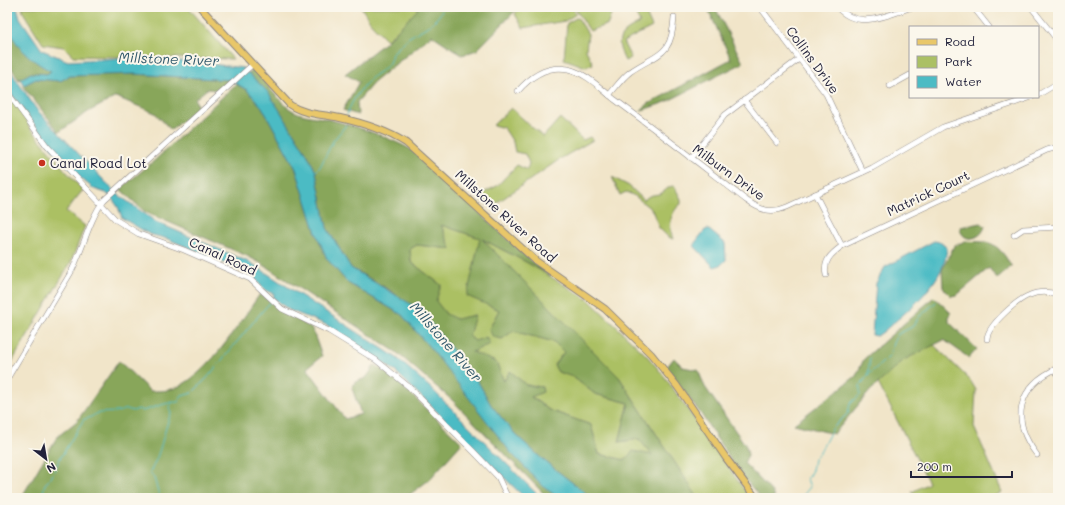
<svg xmlns="http://www.w3.org/2000/svg" width="1065" height="505" font-family="Mali,sans-serif">
<rect width="100%" height="100%" fill="#fbf7ec"/>
<filter id="ink" filterUnits="userSpaceOnUse"><feTurbulence type="fractalNoise" baseFrequency=".025" numOctaves="2"/><feDisplacementMap in="SourceGraphic" scale="8" xChannelSelector="R" yChannelSelector="G"/><feConvolveMatrix kernelMatrix="1 2 1 2 8 2 1 2 1" color-interpolation-filters="sRGB"/></filter>
<filter id="wash" filterUnits="userSpaceOnUse"><feTurbulence type="fractalNoise" baseFrequency=".012" numOctaves="4" result="noise"/><feDisplacementMap in="SourceGraphic" scale="16" xChannelSelector="R" yChannelSelector="G"/><feGaussianBlur stdDeviation="0.9" result="paint"/><feColorMatrix in="noise" values="0 0 0 0 0 0 0 0 0 0 0 0 0 0 0 0 0 1.4 0 .05"/><feComposite in="paint" operator="in"/></filter>
<g filter="url(#wash)">
<rect width="100%" height="100%" fill="#f1e5c9"/>
<g fill="#abc064" stroke="#667150">
<polygon points="22,7 188,7 233,59 73,56 64,47 43,44 23,12"/>
<polygon points="361,7 421,7 387,40 373,26"/>
<polygon points="520,7 572,7 576,14 565,21 523,28 515,14"/>
<polygon points="574,7 613,7 608,24 590,31"/>
<path d="M632,7H643L652,27L623,42L631,58L625,61C614,39 619,34 640,23Z"/>
<polygon points="576,18 578,18 588,34 586,50 593,64 586,67 564,59 567,23"/>
<polygon points="7,88 32,122 28,125 64,169 83,190 66,211 85,226 71,262 7,370"/>
<polygon points="511,108 543,137 560,118 583,140 590,137 593,140 560,159 491,207 482,201 479,195 497,186 517,165 527,170 529,163 525,154 515,152 513,142 504,128 493,125"/>
<path d="M612,177L629,186L644,200C649,195 653,195 659,194C666,192 667,186 674,186L681,199V204C669,213 669,227 673,239L668,237L659,228L652,210L635,196L626,192L620,195Z"/>
<polygon points="441,225 480,238 526,262 589,300 647,356 664,376 750,498 698,498 619,377 499,310 489,329 502,339 513,331 554,342 564,352 554,365 558,372 573,377 595,394 629,403 619,442 639,439 653,455 625,460 599,454 591,425 549,410 530,396 542,387 526,385 510,371 504,381 472,352 475,341 469,336 474,315 456,320 446,314 435,301 441,285 411,262 410,249 417,245 451,249"/>
<polygon points="934,345 970,380 976,390 974,427 1002,492 991,498 915,498 912,492 929,483 877,381 878,346"/>
</g>
<g fill="#88a65a" stroke="#55644a" fill-rule="evenodd">
<polygon points="417,7 519,7 477,50 462,55 432,35 376,80 357,102 358,115 343,110 359,82 345,74 387,41 417,10"/>
<polygon points="707,7 715,7 743,63 666,102 640,111 648,104 731,59"/>
<path d="M7,25C15,45 32,61 51,71L47,74L31,73L19,80L7,61Z"/>
<path d="M255,70C266,83 277,99 290,109C302,117 318,116 331,120C359,127 386,136 412,150L529,259L551,275L482,239L619,377L698,498H592L542,459L515,434L491,405L477,380L393,292L351,268L327,228L316,172L306,152L268,92L248,73ZM441,225L480,238L467,296L499,310L489,329L493,337L502,339L513,331L554,342L564,352L554,365L558,372L573,377L595,394L629,403L619,442L639,439L652,455L633,451L625,460L599,454L591,425L549,410L531,397L543,392L542,387L526,385L510,371L504,381L496,362L472,352L490,344L486,337L475,341L469,336L475,315L456,319L446,314L436,301L441,285L411,262L410,249L417,245L451,249Z"/>
<polygon points="108,74 135,74 230,80 217,90 207,89 195,99 198,108 171,130 155,113 116,97 88,112 59,132 23,86 35,79 60,81 70,76"/>
<polygon points="236,84 247,90 262,107 296,169 316,233 327,259 348,283 402,315 559,498 548,498 452,400 396,352 262,264 247,256 145,212 120,189 154,161"/>
<path d="M981,223L985,226C982,240 961,244 960,227Z"/>
<path d="M965,241C985,243 991,238 1005,256C1008,260 1008,263 1012,266L997,278L989,268L957,295L951,296L943,288L942,270L954,246Z"/>
<path d="M260,294L312,329L322,356L307,368L345,419L361,414L352,388L355,382L366,378L375,365L392,376L462,443L429,480L405,498H21L57,437L77,421L119,361L150,391C156,391 162,391 168,390C204,383 239,323 260,294Z"/>
<polygon points="934,297 951,313 949,315 949,322 977,349 969,358 944,340 904,360 870,391 834,434 794,424 856,376 864,359"/>
<polygon points="674,358 683,367 698,370 705,387 746,446 748,455 744,463 772,492 774,498 761,498 737,470 701,414 666,368"/>
</g>
<g fill="#4cbbc4" stroke="#376e80">
<path d="M7,7H17L20,18L42,50L68,61L123,58L196,62L243,68L268,92L306,152L316,172L327,228L351,268L419,309L477,380L491,405L515,434L542,459L592,498H559L545,488L511,453L436,355L402,315L348,283L327,259L316,233L296,169L262,107L247,90L230,80L135,74L70,76L60,81L36,79L24,85L20,79L31,73L47,74L51,71C34,63 13,45 8,26C6,20 7,13 7,7Z"/>
<polygon points="7,66 37,110 116,193 156,222 251,263 397,358 433,390 541,498 525,498 395,371 327,325 289,310 273,298 274,294 265,290 250,274 168,239 149,234 122,218 118,207 111,197 106,193 94,189 78,176 50,146 27,115 7,88"/>
<polygon points="708,229 725,243 726,260 721,265 714,267 695,247 694,244 705,230"/>
<path d="M934,241L940,242L947,248C945,283 907,311 883,332L877,336L872,335L876,283L885,267Z"/>
</g>
<g fill="none" stroke-linecap="round" stroke-linejoin="round">
<g stroke="#4cbbc4" stroke-width="1">
<path d="M347,115C351,100 364,84 376,74C386,68 390,65 392,53C398,49 403,42 408,38C423,28 436,25 444,7"/>
<polyline points="316,171 320,167 333,141 346,125"/>
<polyline points="868,374 870,358"/>
<path d="M45,498L43,492L45,484L51,478L59,460L84,419C90,419 94,414 99,413C109,412 118,413 127,409L133,411L139,409L142,411C155,408 165,402 178,402L182,396L192,393L207,378L270,302"/>
<path d="M160,498L154,478L150,472C161,454 163,433 171,413L169,408L172,402"/>
<polyline points="801,498 810,487 807,479 812,470 814,459 821,450 832,429 848,413 850,404 860,395 860,386 868,375 890,356 893,343 898,334 912,327 920,316 936,302"/>
</g>
</g>
</g>
<g filter="url(#ink)">
<g fill="none" stroke-linecap="round" stroke-linejoin="round">
<defs>
<g id="minor">
<polyline points="760,7 826,94 863,172"/>
<path d="M837,7C858,31 888,15 912,7"/>
<polyline points="973,7 989,27"/>
<polyline points="1031,7 1058,41"/>
<polyline points="890,86 910,75"/>
<path d="M518,91C531,76 547,65 568,69C586,73 600,88 614,99C659,132 702,166 746,200C760,210 771,214 787,207L872,168L943,127L1032,97"/>
<polyline points="7,92 47,146 116,220 139,234 184,250 250,279 282,309 329,331 376,360 409,387 474,452 498,477 508,498"/>
<path d="M609,95C616,87 622,78 630,72C657,53 672,58 674,17"/>
<polyline points="1038,95 1058,83"/>
<polyline points="744,100 777,143"/>
<polyline points="691,158 725,115 799,59"/>
<polyline points="815,194 842,246"/>
<polyline points="1014,235 1023,229 1058,227"/>
<path d="M826,275C823,261 831,254 842,246L1047,150L1058,147"/>
<path d="M987,339C987,326 1018,299 1030,295C1039,291 1049,292 1058,294"/>
<polyline points="1055,369 1058,375"/>
<path d="M7,379L70,274C83,251 88,221 104,200L253,64"/>
<path d="M1037,455C1010,420 1017,386 1058,368"/>
</g>
<path id="major" d="M200,7L290,105C305,115 323,114 340,118C363,123 387,131 406,143L536,261L605,309L651,354L677,386L726,458L756,498"/>
</defs>
<use href="#minor" stroke="#8a8482" stroke-width="6"/>
<use href="#major" stroke="#8a8482" stroke-width="8"/>
<use href="#minor" stroke="#fff" stroke-width="5"/>
<use href="#major" stroke="#e9c769" stroke-width="6"/>
</g>
</g>
<circle fill="#c8321e" stroke="#fbf7ec" stroke-width="1.5" cx="42" cy="163" r="4"/>
<g text-anchor="middle" stroke-width="4" stroke-linejoin="round" paint-order="stroke">
<g font-size="13" fill="#22223b" stroke="#fbf7ec">
<text transform="translate(813 60) rotate(54)" y="5">Collins Drive</text>
<text transform="translate(729 172) rotate(36)" y="5">Milburn Drive</text>
<text transform="translate(928 193) rotate(-25)" y="5">Matrick Court</text>
<text transform="translate(506 216) rotate(42)" y="5">Millstone River Road</text>
<text transform="translate(223 256) rotate(25)" y="5">Canal Road</text>
</g>
<g font-size="13" fill="#22223b" stroke="#fbf7ec" text-anchor="start">
<text x="50" y="168">Canal Road Lot</text>
</g>
<g font-size="14" font-style="italic" fill="#31586b" stroke="#fbf7ec">
<text transform="translate(169 59) rotate(2)" y="5">Millstone River</text>
<text transform="translate(446 342) rotate(49)" y="5">Millstone River</text>
</g>
</g>
<rect width="1065" height="505" fill="none" stroke="#fbf7ec" stroke-width="24"/>
<rect x="909" y="26" width="130" height="72" fill="#fbf7ec" stroke="#a4a2a5"/>
<rect x="917" y="39" width="20" height="6" fill="#e9c769" stroke="#a4a2a5"/>
<text x="945" y="46" font-size="12" fill="#22223b">Road</text>
<rect x="917" y="56" width="20" height="12" fill="#abc064" stroke="#a4a2a5"/>
<text x="945" y="66" font-size="12" fill="#22223b">Park</text>
<rect x="917" y="76" width="20" height="12" fill="#4cbbc4" stroke="#a4a2a5"/>
<text x="945" y="86" font-size="12" fill="#22223b">Water</text>
<g transform="translate(46 459) rotate(149)" stroke="#fbf7ec" stroke-width="3" paint-order="stroke">
<path d="M0-3L7 15L0 10L-7 15Z" fill="#22223b"/>
<text y="-6" font-size="11" font-weight="bold" text-anchor="middle" fill="#22223b">N</text>
</g>
<path d="M911 471v6h101v-6" fill="none" stroke="#22223b" stroke-width="2"/>
<text x="917" y="471" font-size="12" fill="#22223b" stroke="#fbf7ec" stroke-width="3" paint-order="stroke">200 m</text>
</svg>
